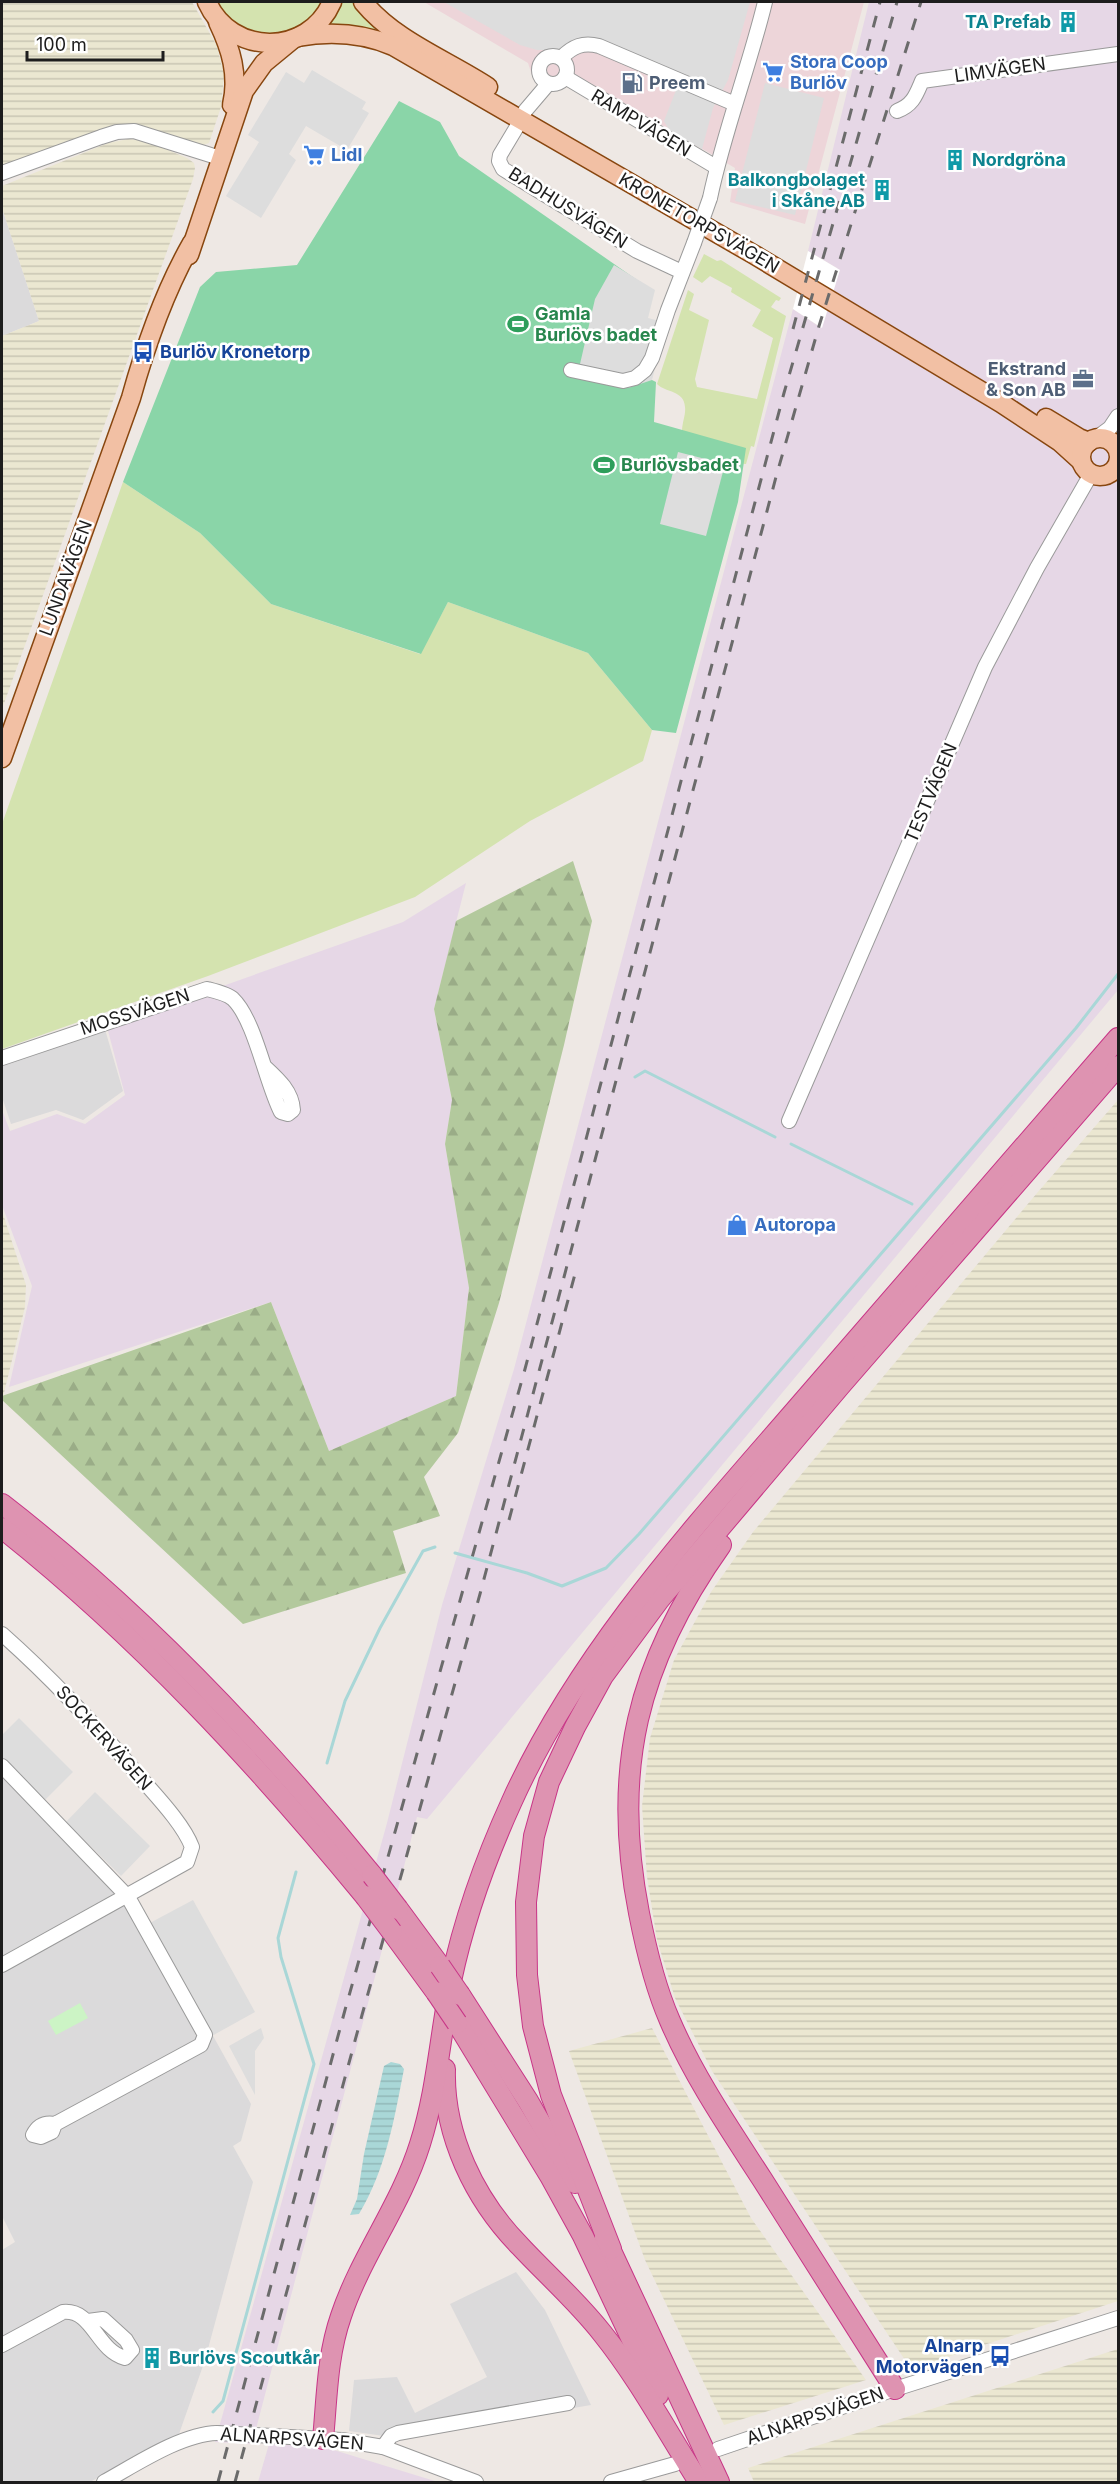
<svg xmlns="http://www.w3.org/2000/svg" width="1120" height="2484" font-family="Inter,sans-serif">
<defs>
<pattern id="farmland-rules" width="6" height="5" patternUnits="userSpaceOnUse" patternTransform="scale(1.5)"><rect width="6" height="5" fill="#ebe7d1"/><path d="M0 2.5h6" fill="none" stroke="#c9c6b3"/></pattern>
<pattern id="forest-firs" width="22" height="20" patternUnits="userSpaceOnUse" patternTransform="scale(1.5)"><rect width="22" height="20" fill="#b3c99d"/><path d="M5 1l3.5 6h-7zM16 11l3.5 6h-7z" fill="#9aac87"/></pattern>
<pattern id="water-rules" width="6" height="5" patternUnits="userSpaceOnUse" patternTransform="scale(1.5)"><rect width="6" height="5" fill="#a9d7d7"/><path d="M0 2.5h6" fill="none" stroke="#91b8b8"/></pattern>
</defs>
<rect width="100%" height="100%" fill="#eee8e4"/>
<g fill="#dbdadb">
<polygon points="2,208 39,321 2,336"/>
<polygon points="104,1026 123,1091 83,1120 56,1110 11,1124 2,1097 2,1064"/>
<polygon points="2,1762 74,1830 140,1905 251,2104 241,2141 233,2146 253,2182 205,2360 179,2434 90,2482 2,2482 2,2250 15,2242 2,2216"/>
<polygon points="516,2272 545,2310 591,2405 398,2438 349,2431 354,2380 397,2377 415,2413 487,2377 450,2304"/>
</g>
<polygon fill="#edd5d9" points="424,2 864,2 805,224 730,202 735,168 578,76 559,90 533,78 528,63"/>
<g fill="#e6d7e6">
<polygon points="869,2 1118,2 1118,990 427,1819 417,1817 252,2444 215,2442 387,1823 442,1605 514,1369 793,309 821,328 837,268 808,251"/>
<polygon points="466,883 434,1009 452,1100 445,1144 469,1288 456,1396 329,1451 271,1302 9,1387 32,1286 2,1205 2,1110 10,1131 57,1114 85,1124 125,1095 107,1027 403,922"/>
<polygon points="269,2444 324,2447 438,2482 258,2482"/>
</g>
<g fill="url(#farmland-rules)">
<polygon points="2,2 192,2 217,46 224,75 221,107 209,143 201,146 135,126 2,172"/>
<polygon points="128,139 147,141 187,158 194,163 195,168 193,179 2,709 2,336 39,321 2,208 2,186 108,143"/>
<polygon points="1118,1100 1118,2301 911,2369 712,2071 675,1998 657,1940 647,1877 642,1806 650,1738 674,1660 711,1592 753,1532 1037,1193"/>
<polygon points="2,1211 26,1285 25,1307 2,1401"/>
<polygon points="652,2028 751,2218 866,2380 724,2425 645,2260 569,2051"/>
<polygon points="1118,2349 1118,2482 754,2482 748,2468"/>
</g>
<g fill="#d4e3af">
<polygon points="214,2 325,2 301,28 268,37 235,27"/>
<polygon points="341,2 358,2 398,39 324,30"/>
<path d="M704,254L717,261L721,260L781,298L779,301L776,300L771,307L786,316L754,447L751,446L746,464L718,462L682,431C682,423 686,414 685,407C684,390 666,393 657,384L688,290L694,294L689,310L709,320L695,379L697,387L757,399L773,338L752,326L761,310L731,292L732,288L710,276L702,283L693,277Z"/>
<polygon points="123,482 200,533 271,604 420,654 448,602 588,653 652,730 643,761 530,821 415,897 208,976 2,1049 2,824"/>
</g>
<polygon fill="url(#forest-firs)" points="573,861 592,921 564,1045 499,1303 458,1433 424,1477 440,1516 393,1531 406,1573 243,1624 2,1400 2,1396 271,1302 329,1451 456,1396 469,1288 445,1144 452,1100 434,1009 456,921"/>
<polygon fill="#ccf4c5" points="80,2003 88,2018 56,2035 48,2021"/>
<polygon fill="#8ad5a8" points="399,101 440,122 459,156 650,289 634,371 656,382 654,422 746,448 738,502 676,733 652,730 588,653 448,602 421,654 271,604 200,533 123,482 200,287 216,272 297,265"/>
<g fill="#ddd">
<polygon points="444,2 750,2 728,80 713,108 702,149 669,130 664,121 678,85 653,72 588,50 537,50 520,45"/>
<polygon points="312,70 366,102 362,109 369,113 347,150 306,126 289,154 296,160 261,218 226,196 259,142 248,135 286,72 304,83"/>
<polygon points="765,83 824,98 795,215 735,201"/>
<polygon points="614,265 655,290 648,318 667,323 652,380 628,388 577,377 595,299"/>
<polygon points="678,452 725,464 706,536 660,524"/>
<polygon points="19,1718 73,1772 44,1801 2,1760 2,1735"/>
<polygon points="95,1792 150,1846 121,1876 66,1822"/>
<polygon points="193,1900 255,2012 210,2037 148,1924"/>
<polygon points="261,2028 264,2038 255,2051 255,2095 229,2046"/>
</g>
<path fill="url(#water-rules)" d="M391,2062L400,2064L404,2069C394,2120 386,2169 359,2214L350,2215L357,2199L364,2154L384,2066Z"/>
<polygon fill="#fff" points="808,251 840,270 822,328 793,309"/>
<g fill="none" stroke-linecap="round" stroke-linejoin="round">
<g stroke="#a9d7d7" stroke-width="3">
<polyline points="635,1077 645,1071 775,1137"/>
<polyline points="791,1144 912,1204"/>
<polyline points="455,1553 527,1573 562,1586 606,1568 639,1534 1076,1028 1118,974"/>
<polyline points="327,1763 345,1701 380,1628 423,1551 435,1547"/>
<polyline points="213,2412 223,2401 314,2064 281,1957 278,1938 296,1872"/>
</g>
<defs>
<g id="minor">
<circle cx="553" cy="70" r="14"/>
<path d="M561,58C573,46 583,42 599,46L735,104"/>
<polyline points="565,77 716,167"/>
<polyline points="525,111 548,84"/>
<path d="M897,111C913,105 916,95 922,81L1118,54"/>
<polyline points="521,120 500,155 499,161 503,169 637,251 682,272"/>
<polyline points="2,173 101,137 117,132 134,131 220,158"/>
<path d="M710,198C724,131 749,68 765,2"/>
<polyline points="571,370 623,381 635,378 645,370 652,358 668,310 694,243"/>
<polyline points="1095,439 1110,428 1118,416"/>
<polyline points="1116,448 1118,442"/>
<path d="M2,1058L207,989C215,991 228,994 233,999C255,1020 266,1083 281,1112L288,1114L293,1110C292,1091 277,1078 264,1066"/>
<polyline points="789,1121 985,667 1037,568 1091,474"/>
<path d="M2,1634C54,1680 101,1731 146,1784C161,1801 184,1826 192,1847L187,1862L2,1965"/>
<path d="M2,1766L128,1897L205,2035L201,2045L55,2124C44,2122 38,2125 33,2135L41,2137L52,2132L55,2124"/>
<path d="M2,2345L63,2312C93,2309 96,2350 125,2358L132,2350L126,2340L103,2319L88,2321"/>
<polyline points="255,2435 342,2440 383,2447 476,2482"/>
<polyline points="383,2447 391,2436 398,2433 568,2403"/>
<polyline points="718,2449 895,2389 1118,2318"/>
<path d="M104,2482C135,2465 181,2434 217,2433"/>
<polyline points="611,2482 675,2464"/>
</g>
<g id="major">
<path d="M207,2C231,56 308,57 332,2"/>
<path d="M363,2C395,41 447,60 488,87"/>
<path d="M218,22C231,49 239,75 232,105"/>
<path d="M298,37C331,31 362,33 393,46L753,254L1001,403L1060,442L1081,461"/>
<polyline points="189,255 244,91 264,63 292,40"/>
<polyline points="1046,418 1079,438 1089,442"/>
<circle cx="1100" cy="457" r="19"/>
<path d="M2,758L131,398C146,344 164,292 192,243"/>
</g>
<g id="highway">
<path d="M2,1504C140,1611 262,1739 372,1875"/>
<path d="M2,1528C137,1635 256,1763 365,1896"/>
<path d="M721,1545C637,1663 611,1770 639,1913C646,1949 655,1987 670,2021C694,2077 729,2128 762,2179C807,2249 851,2319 895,2389"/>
<polyline points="398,1909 440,1966"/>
<polyline points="392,1932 436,1992"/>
<polyline points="460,1995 528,2101 575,2183"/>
<polyline points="457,2023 550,2176 583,2236 658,2395"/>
<path d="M445,2069C443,2135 475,2200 520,2246C547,2275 577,2301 602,2333C639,2379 667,2432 699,2482"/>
<polyline points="605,2238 719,2482"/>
<polyline points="611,2249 551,2095 533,2026 527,1975 526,1902 534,1836 549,1782 575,1727 603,1676 659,1600 840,1386 1118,1066"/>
<path d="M323,2439C327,2398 327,2356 341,2316C361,2256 401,2205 420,2144C437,2091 440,2035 451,1981C464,1919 486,1858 512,1801C578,1655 689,1533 793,1413C901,1287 1010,1162 1118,1038"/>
</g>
</defs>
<use href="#minor" stroke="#9a9a9a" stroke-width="16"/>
<use href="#major" stroke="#88460f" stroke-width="21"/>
<use href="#highway" stroke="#c83587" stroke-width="22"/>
<use href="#minor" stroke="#fff" stroke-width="14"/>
<use href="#major" stroke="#f2c0a4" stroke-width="18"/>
<use href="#highway" stroke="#de93b1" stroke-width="20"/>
<g stroke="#6b6b6b" stroke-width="3" stroke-dasharray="12 12" stroke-linecap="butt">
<polyline points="793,329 880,2"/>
<polyline points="509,1520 575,1274"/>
<polyline points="218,2482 345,2010 525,1369 784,393 897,2"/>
<polyline points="235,2482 362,2015 480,1594 776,477 819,326 921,2"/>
</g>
<defs>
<g id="minor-bridge">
<polyline points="694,243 710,198"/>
<polyline points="217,2433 255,2435"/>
</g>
<g id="highway-bridge">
<polyline points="372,1875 398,1909"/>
<polyline points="365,1896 392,1932"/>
<polyline points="440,1966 460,1995"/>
<polyline points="436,1992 457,2023"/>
</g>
</defs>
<use href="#minor-bridge" stroke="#9a9a9a" stroke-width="16" stroke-linecap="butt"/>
<use href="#highway-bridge" stroke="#c83587" stroke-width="22" stroke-linecap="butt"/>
<use href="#minor-bridge" stroke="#fff" stroke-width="14"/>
<use href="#highway-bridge" stroke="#de93b1" stroke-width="20"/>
</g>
<defs>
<symbol id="building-bare" viewBox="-9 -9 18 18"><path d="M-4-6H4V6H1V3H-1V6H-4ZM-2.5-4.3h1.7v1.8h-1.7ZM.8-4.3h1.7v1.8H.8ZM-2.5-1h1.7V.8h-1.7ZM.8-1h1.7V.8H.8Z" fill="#0f9aa8" stroke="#fff" stroke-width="2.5" paint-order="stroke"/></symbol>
<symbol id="supermarket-bare" viewBox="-9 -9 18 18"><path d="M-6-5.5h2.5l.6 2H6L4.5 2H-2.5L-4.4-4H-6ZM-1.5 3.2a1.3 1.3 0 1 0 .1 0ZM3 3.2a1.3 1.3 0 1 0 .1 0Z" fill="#3f7fe0" stroke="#fff" stroke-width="2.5" paint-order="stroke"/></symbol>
<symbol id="fuel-bare" viewBox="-9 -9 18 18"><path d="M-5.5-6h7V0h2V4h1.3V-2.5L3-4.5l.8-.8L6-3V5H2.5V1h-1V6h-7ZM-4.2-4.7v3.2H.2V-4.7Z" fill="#5c6f8a" stroke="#fff" stroke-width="2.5" paint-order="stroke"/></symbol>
<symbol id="stadium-bare" viewBox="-9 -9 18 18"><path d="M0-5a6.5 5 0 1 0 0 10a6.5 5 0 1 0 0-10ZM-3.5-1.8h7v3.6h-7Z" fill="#2e9e5b" stroke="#fff" stroke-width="2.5" paint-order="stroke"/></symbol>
<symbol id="bus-bare" viewBox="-9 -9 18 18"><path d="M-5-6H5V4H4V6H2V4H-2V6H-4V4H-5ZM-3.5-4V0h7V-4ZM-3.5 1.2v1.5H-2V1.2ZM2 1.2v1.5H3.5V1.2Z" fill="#1a4fb4" stroke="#fff" stroke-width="2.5" paint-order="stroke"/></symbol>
<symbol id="office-bare" viewBox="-9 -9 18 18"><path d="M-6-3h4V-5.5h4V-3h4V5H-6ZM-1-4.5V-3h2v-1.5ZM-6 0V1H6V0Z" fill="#5c6f8a" stroke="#fff" stroke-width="2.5" paint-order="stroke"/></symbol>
<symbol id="shop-bare" viewBox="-9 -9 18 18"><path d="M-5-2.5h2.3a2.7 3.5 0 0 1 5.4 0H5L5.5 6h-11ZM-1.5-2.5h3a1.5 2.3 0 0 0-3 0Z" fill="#3f7fe0" stroke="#fff" stroke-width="2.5" paint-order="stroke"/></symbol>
</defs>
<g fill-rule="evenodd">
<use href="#building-bare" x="1053" y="7" width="30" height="30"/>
<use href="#supermarket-bare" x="758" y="57" width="30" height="30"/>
<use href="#fuel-bare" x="617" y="68" width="30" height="30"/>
<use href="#supermarket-bare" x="299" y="140" width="30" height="30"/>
<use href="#building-bare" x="940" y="145" width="30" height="30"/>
<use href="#building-bare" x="867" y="175" width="30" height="30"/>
<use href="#stadium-bare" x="503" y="309" width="30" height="30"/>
<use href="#bus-bare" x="128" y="337" width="30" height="30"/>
<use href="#office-bare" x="1068" y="364" width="30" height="30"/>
<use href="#stadium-bare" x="589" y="450" width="30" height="30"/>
<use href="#shop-bare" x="722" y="1210" width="30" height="30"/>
<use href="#bus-bare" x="985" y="2341" width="30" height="30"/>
<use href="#building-bare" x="137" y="2343" width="30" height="30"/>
</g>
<g text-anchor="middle" stroke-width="5" stroke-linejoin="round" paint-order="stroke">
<g font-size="18" font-weight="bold" fill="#0d838f" stroke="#fff" text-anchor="end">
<text x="1051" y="28">TA Prefab</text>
<text x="972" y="166" text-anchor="start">Nordgröna</text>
<text x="865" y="186">Balkongbolaget<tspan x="865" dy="21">i Skåne AB</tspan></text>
<text x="169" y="2364" text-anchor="start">Burlövs Scoutkår</text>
</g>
<g font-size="18" font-weight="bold" fill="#366cbe" stroke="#fff" text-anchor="start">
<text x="790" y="68">Stora Coop<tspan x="790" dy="21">Burlöv</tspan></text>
<text x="331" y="161">Lidl</text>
<text x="754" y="1231">Autoropa</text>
</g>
<g font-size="18" fill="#1d1d1d" stroke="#fff">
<text transform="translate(1000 70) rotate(-8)" y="6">LIMVÄGEN</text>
<text transform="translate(641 123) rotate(31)" y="6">RAMPVÄGEN</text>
<text transform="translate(568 208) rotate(32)" y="6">BADHUSVÄGEN</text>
<text transform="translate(699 223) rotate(30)" y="6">KRONETORPSVÄGEN</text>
<text transform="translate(66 578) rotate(-70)" y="6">LUNDAVÄGEN</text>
<text transform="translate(931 793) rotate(-67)" y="6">TESTVÄGEN</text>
<text transform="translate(135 1012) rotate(-18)" y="6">MOSSVÄGEN</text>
<text transform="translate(104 1738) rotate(48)" y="6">SOCKERVÄGEN</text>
<text transform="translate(815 2416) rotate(-19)" y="6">ALNARPSVÄGEN</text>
<text transform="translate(292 2439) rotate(4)" y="6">ALNARPSVÄGEN</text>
</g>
<g font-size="18" font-weight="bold" fill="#4e5e75" stroke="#fff" text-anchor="start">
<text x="649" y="89">Preem</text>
<text x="1066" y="375" text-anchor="end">Ekstrand<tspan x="1066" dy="21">&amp; Son AB</tspan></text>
</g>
<g font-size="18" font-weight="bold" fill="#27864d" stroke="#fff" text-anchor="start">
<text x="535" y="320">Gamla<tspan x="535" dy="21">Burlövs badet</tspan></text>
<text x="621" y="471">Burlövsbadet</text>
</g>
<g font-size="18" font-weight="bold" fill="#164399" stroke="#fff" text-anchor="start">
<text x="160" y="358">Burlöv Kronetorp</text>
<text x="983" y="2352" text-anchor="end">Alnarp<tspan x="983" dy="21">Motorvägen</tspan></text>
</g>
</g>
<rect width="1120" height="2484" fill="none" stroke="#1d1d1d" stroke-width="6"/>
<path d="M27 51v9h136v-9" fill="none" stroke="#1d1d1d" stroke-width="3"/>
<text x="36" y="51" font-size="18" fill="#1d1d1d" stroke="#ffffff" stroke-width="4.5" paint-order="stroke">100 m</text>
</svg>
